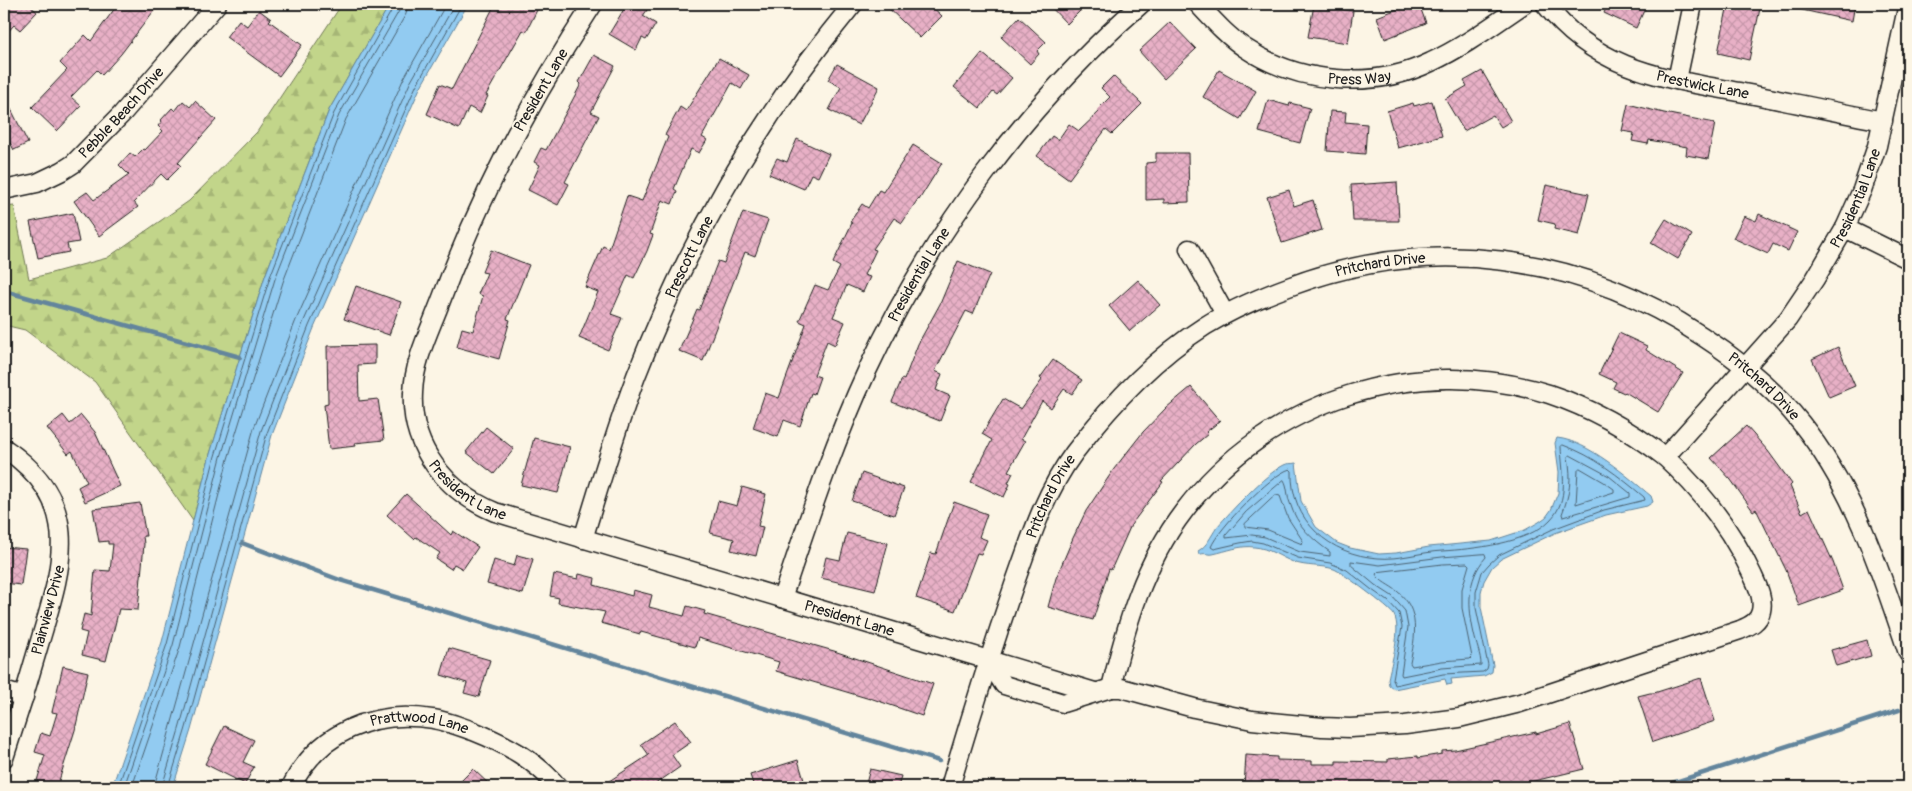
<svg xmlns="http://www.w3.org/2000/svg" width="1912" height="791" font-family="Pangolin,sans-serif">
<defs>
<pattern id="forest-firs" width="22" height="20" patternUnits="userSpaceOnUse" patternTransform="scale(1.25)"><rect width="22" height="20" fill="#c2d58a"/><path d="M5 1l3.5 6h-7zM16 11l3.5 6h-7z" fill="#a6b676"/></pattern>
<pattern id="building-cross-hatch" width="8" height="8" patternUnits="userSpaceOnUse" patternTransform="scale(1.25)"><rect width="8" height="8" fill="#e8b0c6"/><path d="M0 0l8 8M0 8l8-8" fill="none" stroke="#c697aa"/></pattern>
</defs>
<rect width="100%" height="100%" fill="#fcf5e5"/>
<filter id="ink" filterUnits="userSpaceOnUse"><feTurbulence type="fractalNoise" baseFrequency=".02" numOctaves="2"/><feDisplacementMap in="SourceGraphic" scale="10" xChannelSelector="R" yChannelSelector="G"/><feConvolveMatrix kernelMatrix="1 2 1 2 8 2 1 2 1" color-interpolation-filters="sRGB"/></filter>
<g filter="url(#ink)">
<polygon fill="url(#forest-firs)" stroke="#6f7853" points="342,4 390,4 329,110 265,276 210,454 193,521 95,382 25,330 4,325 4,207 14,206 29,279 107,258 189,201 257,132"/>
<g fill="#92cbf1" stroke="#63859c">
<polygon points="390,4 468,4 420,88 314,328 272,435 191,730 173,787 112,787 162,642 210,454 265,276 329,110"/>
<path d="M1557,438C1588,441 1628,477 1651,496L1653,502L1647,506L1606,515L1555,533L1501,559L1492,567L1484,581L1481,592V607L1493,665L1492,672L1484,676L1451,679L1452,684L1447,685L1445,679L1394,689L1389,685L1388,679C1391,663 1402,630 1394,615C1391,609 1342,572 1334,569C1321,565 1306,567 1293,562C1280,557 1269,548 1254,547C1241,545 1227,551 1213,554C1208,555 1204,552 1199,555L1198,551C1207,546 1211,536 1217,527C1232,510 1264,475 1284,465C1287,463 1292,464 1296,463L1301,501L1316,527L1337,543L1350,548L1379,554L1396,553L1429,547L1491,541L1525,530L1539,522L1546,517L1551,510L1558,493L1559,472L1555,443Z"/>
</g>
<g fill="none" stroke-linecap="round" stroke-linejoin="round">
<g stroke="#4b6271" stroke-width="1">
<path d="M1563,445C1594,456 1619,476 1644,497L1645,500L1604,510L1553,529L1499,555L1489,564L1482,572L1476,592V608L1488,665L1487,669L1483,672L1443,674L1395,685L1393,679L1402,627L1399,613L1388,601L1372,590L1347,570L1330,563L1298,558L1263,543L1252,541L1240,543L1214,549L1211,547C1218,529 1271,474 1290,469L1292,471C1290,521 1330,555 1378,558C1399,560 1421,552 1442,551C1473,549 1527,544 1550,520C1570,500 1562,472 1561,447Z"/>
<path d="M1570,455L1609,476L1630,493V497L1563,517L1562,514C1570,493 1572,480 1568,457Z"/>
<polygon points="1580,468 1604,482 1614,489 1614,492 1576,504 1578,470"/>
<path d="M1284,480C1288,486 1287,496 1290,503C1297,526 1312,539 1330,552V556L1300,552L1265,537L1252,535L1226,538V535L1246,512Z"/>
<polygon points="1276,495 1280,496 1288,518 1303,541 1302,544 1268,530 1245,527 1245,524"/>
<path d="M1485,554L1486,557C1466,580 1468,607 1474,634C1476,644 1481,655 1481,665L1442,668L1402,676L1401,674L1408,627L1405,611L1392,596L1375,585L1351,565V561L1380,565L1442,557Z"/>
<path d="M1443,564L1467,563L1469,565L1462,589V608L1472,657L1470,659L1442,661L1412,666L1410,663C1415,637 1421,610 1397,591C1390,585 1380,582 1376,574L1378,572Z"/>
<polyline points="118,787 167,644 215,456 270,277 334,113 393,8 394,4"/>
<polyline points="124,787 173,645 221,457 275,279 339,115 399,11 400,4"/>
<polyline points="132,787 180,647 228,459 283,282 346,119 406,14 408,4"/>
<polyline points="154,787 254,428 296,320 403,80 446,4"/>
<polyline points="162,787 180,726 261,431 303,323 410,83 455,4"/>
<polyline points="168,787 186,728 267,433 309,326 416,86 462,4"/>
</g>
<g stroke="#63859c" stroke-width="4.5">
<polyline points="4,291 240,357"/>
<polyline points="242,543 340,580 939,761"/>
<polyline points="1660,787 1899,710"/>
</g>
</g>
<g fill="url(#building-cross-hatch)" stroke="#1c1c1c">
<polygon points="4,4 28,4 37,12 20,30 14,25 4,36"/>
<polygon points="118,4 159,4 121,54 102,75 97,70 71,97 81,106 57,131 32,107 67,70 60,63 85,35 91,41"/>
<polygon points="495,4 540,4 526,32 523,30 486,95 488,96 480,113 469,107 459,129 427,114 440,84 452,89"/>
<polygon points="627,4 636,4 647,10 643,16 656,24 646,40 642,38 636,50 609,34"/>
<polygon points="884,4 929,4 942,16 920,38"/>
<polygon points="1048,4 1087,4 1067,24"/>
<polygon points="1419,4 1426,23 1385,39 1377,17 1405,6 1406,8"/>
<polygon points="1608,4 1647,4 1636,28 1604,13"/>
<polygon points="1728,4 1761,4 1749,60 1718,53"/>
<polygon points="1798,4 1855,4 1852,21 1798,9"/>
<polygon points="1314,5 1353,11 1348,43 1308,37"/>
<polygon points="259,10 271,19 269,21 302,45 279,76 226,37 239,20 247,26"/>
<polygon points="1019,17 1046,42 1037,51 1039,54 1030,64 1001,37"/>
<polygon points="1170,22 1196,49 1164,79 1139,51"/>
<polygon points="982,53 1012,78 997,95 993,92 980,108 954,87"/>
<polygon points="594,55 615,66 591,112 599,116 565,182 569,184 558,205 528,190 540,165 534,162 541,148 546,150 581,84 579,82"/>
<polygon points="719,58 749,75 741,89 732,83 702,137 707,140 699,153 691,149 674,189 677,191 672,204 662,200 650,234 653,235 647,251 634,278 628,275 611,314 622,318 608,350 579,338 598,292 585,287 603,246 609,249 627,196 642,201 668,137 665,135 680,107 686,111"/>
<polygon points="837,64 879,87 859,125 829,110 841,87 828,80"/>
<polygon points="1219,70 1256,91 1240,119 1203,97"/>
<polygon points="1482,71 1511,121 1501,127 1493,115 1464,131 1445,99 1467,86 1464,81"/>
<polygon points="1113,76 1142,104 1112,134 1106,129 1069,179 1037,156 1052,136 1058,140 1069,124 1079,131 1099,112 1097,110 1110,97 1101,88"/>
<polygon points="4,95 28,143 14,150 9,141 4,143"/>
<polygon points="1268,100 1289,106 1290,103 1310,108 1300,143 1259,132"/>
<polygon points="183,101 190,107 195,101 216,120 178,163 181,166 167,180 161,174 134,202 138,207 99,236 74,201 87,192 94,200 129,175 119,165 130,153 135,157 143,149 145,150 163,131 158,126 162,121 161,120 172,108 175,111"/>
<polygon points="1432,101 1442,136 1398,148 1387,111 1413,103 1414,106"/>
<polygon points="1628,104 1664,113 1715,123 1708,159 1686,155 1687,147 1649,140 1648,144 1632,141 1634,133 1622,131"/>
<polygon points="1330,111 1346,112 1345,122 1367,124 1365,154 1327,151"/>
<polygon points="797,139 829,154 818,177 811,174 804,189 769,174 777,158 787,162"/>
<polygon points="913,145 942,163 919,200 918,199 902,223 894,218 873,249 876,250 864,275 870,277 863,292 847,285 833,317 845,322 835,345 827,341 814,375 820,377 814,394 811,393 800,426 784,420 778,437 753,428 765,393 779,398 806,324 799,321 815,285 828,290 840,267 833,263 852,223 850,222 862,204 868,208 879,190 883,192"/>
<polygon points="1156,153 1188,153 1189,202 1164,203 1164,199 1146,200 1146,163 1156,162"/>
<polygon points="1397,182 1399,221 1353,221 1351,185"/>
<polygon points="1546,185 1589,194 1579,235 1554,229 1555,224 1538,220"/>
<polygon points="1289,190 1294,206 1313,200 1322,230 1282,243 1267,197"/>
<polygon points="743,212 768,220 755,256 745,252 703,361 679,351 697,309 699,310 718,261 724,263"/>
<polygon points="73,213 79,242 67,244 69,252 38,258 30,222"/>
<polygon points="1759,214 1797,232 1788,251 1773,244 1768,254 1733,238 1744,216 1756,221"/>
<polygon points="1666,219 1692,235 1678,259 1651,243"/>
<polygon points="491,250 529,265 507,319 510,320 499,359 457,347 462,328 473,331 483,296 478,294 487,273 482,272"/>
<polygon points="958,261 990,274 973,314 966,311 935,371 942,374 936,390 950,396 940,421 892,402 902,379 904,380 918,344 940,304"/>
<polygon points="1138,280 1160,305 1130,331 1109,306"/>
<polygon points="356,286 401,302 389,335 344,319"/>
<polygon points="1619,333 1647,346 1646,350 1683,373 1658,412 1625,392 1624,393 1613,388 1616,382 1599,374"/>
<polygon points="375,345 375,364 358,365 359,401 378,399 384,440 355,443 356,446 329,449 324,405 328,404 327,346"/>
<polygon points="1838,347 1855,386 1829,397 1812,359"/>
<polygon points="1053,360 1082,380 1072,394 1064,389 1051,408 1042,401 1021,439 1025,441 1008,471 1013,473 1008,483 1010,484 1004,497 971,482 992,440 982,434 1003,399 1021,409 1042,380 1040,378"/>
<polygon points="1191,387 1220,421 1206,432 1208,434 1196,444 1161,481 1163,482 1131,525 1111,570 1109,569 1093,620 1048,607 1056,578 1073,538 1086,511 1114,469 1143,432 1166,408"/>
<polygon points="63,415 70,424 81,415 95,432 120,486 85,502 78,487 87,482 72,451 68,454 47,428"/>
<polygon points="1746,426 1768,451 1792,484 1790,486 1802,513 1809,509 1833,562 1843,590 1799,606 1786,570 1756,509 1753,511 1731,480 1711,458"/>
<polygon points="486,427 514,449 494,474 466,452"/>
<polygon points="534,438 570,447 558,493 521,485"/>
<polygon points="862,473 904,488 894,515 852,501"/>
<polygon points="742,487 766,494 758,526 763,527 756,556 731,550 734,539 710,533 718,501 737,506"/>
<polygon points="406,494 451,535 453,531 478,547 463,569 454,564 451,569 436,559 440,553 416,537 414,539 387,515"/>
<polygon points="954,502 987,514 979,537 987,540 981,554 977,553 955,611 916,598 931,553 936,554"/>
<polygon points="140,503 146,536 143,536 144,544 138,610 119,609 106,661 82,655 87,633 80,631 84,614 91,616 95,570 110,571 113,544 108,544 108,541 99,542 93,509"/>
<polygon points="847,533 888,543 875,591 821,578 826,557 840,560"/>
<polygon points="4,547 26,549 21,585 4,583"/>
<polygon points="517,555 533,559 523,594 487,584 494,560 514,566"/>
<polygon points="554,574 578,579 579,574 595,578 594,585 632,596 633,590 652,595 649,607 684,616 687,606 705,611 704,614 834,651 933,684 922,716 870,698 870,699 776,671 779,662 698,638 695,647 641,632 640,634 601,623 605,612 558,603 559,598 550,596"/>
<polygon points="1867,640 1871,656 1836,666 1831,650"/>
<polygon points="449,648 490,660 479,697 464,693 467,683 441,675"/>
<polygon points="63,666 88,672 75,730 57,787 35,787 45,755 35,752 41,733 50,736 57,713 52,712"/>
<polygon points="1701,678 1715,721 1653,742 1638,696 1650,693 1654,693"/>
<polygon points="675,721 691,742 672,755 680,767 651,787 600,787 649,755 641,744"/>
<polygon points="1570,724 1584,769 1509,787 1244,787 1246,755 1277,757 1277,760 1312,761 1312,764 1336,764 1336,761 1388,762 1388,759 1418,756 1418,758 1442,754 1442,751 1455,750 1536,732 1536,734"/>
<polygon points="224,726 254,740 243,762 254,767 245,784 205,764"/>
<polygon points="798,760 806,787 754,787 750,775"/>
<polygon points="473,769 492,787 455,787"/>
<polygon points="870,769 901,776 898,787 865,787"/>
</g>
<g fill="none" stroke-linecap="round" stroke-linejoin="round">
<defs>
<g id="minor">
<path id="s1" d="M593,4C532,97 479,198 440,303C429,332 414,361 413,393C410,448 447,492 495,512L1095,692"/>
<path id="s2" d="M1198,4C1213,20 1227,36 1245,48C1299,84 1373,90 1431,62C1464,47 1494,24 1524,4"/>
<path id="s3" d="M1545,4C1598,72 1665,78 1744,93C1790,102 1836,112 1883,121"/>
<polyline points="1677,80 1693,4"/>
<path id="s4" d="M4,190L37,183L62,171L73,164L121,115L217,4"/>
<polyline points="1845,228 1908,259"/>
<polyline points="1189,249 1225,314"/>
<path d="M4,448C84,502 63,564 40,641C29,680 17,719 4,758"/>
<path id="s5" d="M583,539C600,484 616,429 636,376C688,242 761,115 853,4"/>
<path id="s6" d="M782,598C808,521 833,444 867,371C931,233 1027,104 1141,4"/>
<path id="s7" d="M988,660L1004,685L1063,703L1111,688H1121L1194,708L1252,720L1322,727L1350,728L1405,725L1459,718L1520,703L1740,630C1749,626 1759,622 1761,611C1764,598 1757,585 1752,574C1731,529 1701,490 1665,457L1788,319L1815,279L1845,228L1862,190L1877,146L1908,4"/>
<path d="M1111,688C1126,625 1144,563 1184,511C1268,400 1416,352 1549,394C1591,408 1630,430 1665,457"/>
<polyline points="4,691 24,697"/>
<path id="s8" d="M291,787C318,732 374,709 433,719C447,721 461,727 473,731C506,744 535,760 558,787"/>
<path id="s9" d="M950,787C970,719 991,652 1014,585C1030,540 1045,492 1074,453C1111,404 1153,359 1205,326C1232,309 1261,297 1291,286C1431,234 1578,254 1702,336C1739,360 1773,388 1801,423C1855,491 1881,572 1908,653"/>
</g>
</defs>
<use href="#minor" stroke="#1c1c1c" stroke-width="21"/>
<use href="#minor" stroke="#fcf5e5" stroke-width="18"/>
</g>
</g>
<g text-anchor="middle" stroke-width="4" stroke-linejoin="round" paint-order="stroke">
<g font-size="15" fill="#1c1c1c" stroke="#fcf5e5">
<text dy="5" stroke="none"><textPath href="#s2" startOffset="185">Press Way</textPath></text>
<text dy="5" stroke="none"><textPath href="#s3" startOffset="182">Prestwick Lane</textPath></text>
<text transform="translate(541 90) rotate(-60)" y="5">President Lane</text>
<text dy="5" stroke="none"><textPath href="#s4" startOffset="145">Pebble Beach Drive</textPath></text>
<text dy="5" stroke="none"><textPath href="#s7" startOffset="1328">Presidential Lane</textPath></text>
<text dy="5" stroke="none"><textPath href="#s5" startOffset="302">Prescott Lane</textPath></text>
<text dy="5" stroke="none"><textPath href="#s9" startOffset="728">Pritchard Drive</textPath></text>
<text dy="5" stroke="none"><textPath href="#s6" startOffset="352">Presidential Lane</textPath></text>
<text dy="5" stroke="none"><textPath href="#s9" startOffset="1146">Pritchard Drive</textPath></text>
<text dy="5" stroke="none"><textPath href="#s1" startOffset="550">President Lane</textPath></text>
<text dy="5" stroke="none"><textPath href="#s9" startOffset="308">Pritchard Drive</textPath></text>
<text transform="translate(48 610) rotate(-75)" y="5">Plainview Drive</text>
<text dy="5" stroke="none"><textPath href="#s1" startOffset="955">President Lane</textPath></text>
<text dy="5" stroke="none"><textPath href="#s8" startOffset="156">Prattwood Lane</textPath></text>
</g>
</g>
<rect width="1912" height="791" fill="none" stroke="#fcf5e5" stroke-width="20"/>
<rect x="10" y="10" width="1892" height="771" fill="none" stroke="#1c1c1c" stroke-width="2" filter="url(#ink)"/>
</svg>
